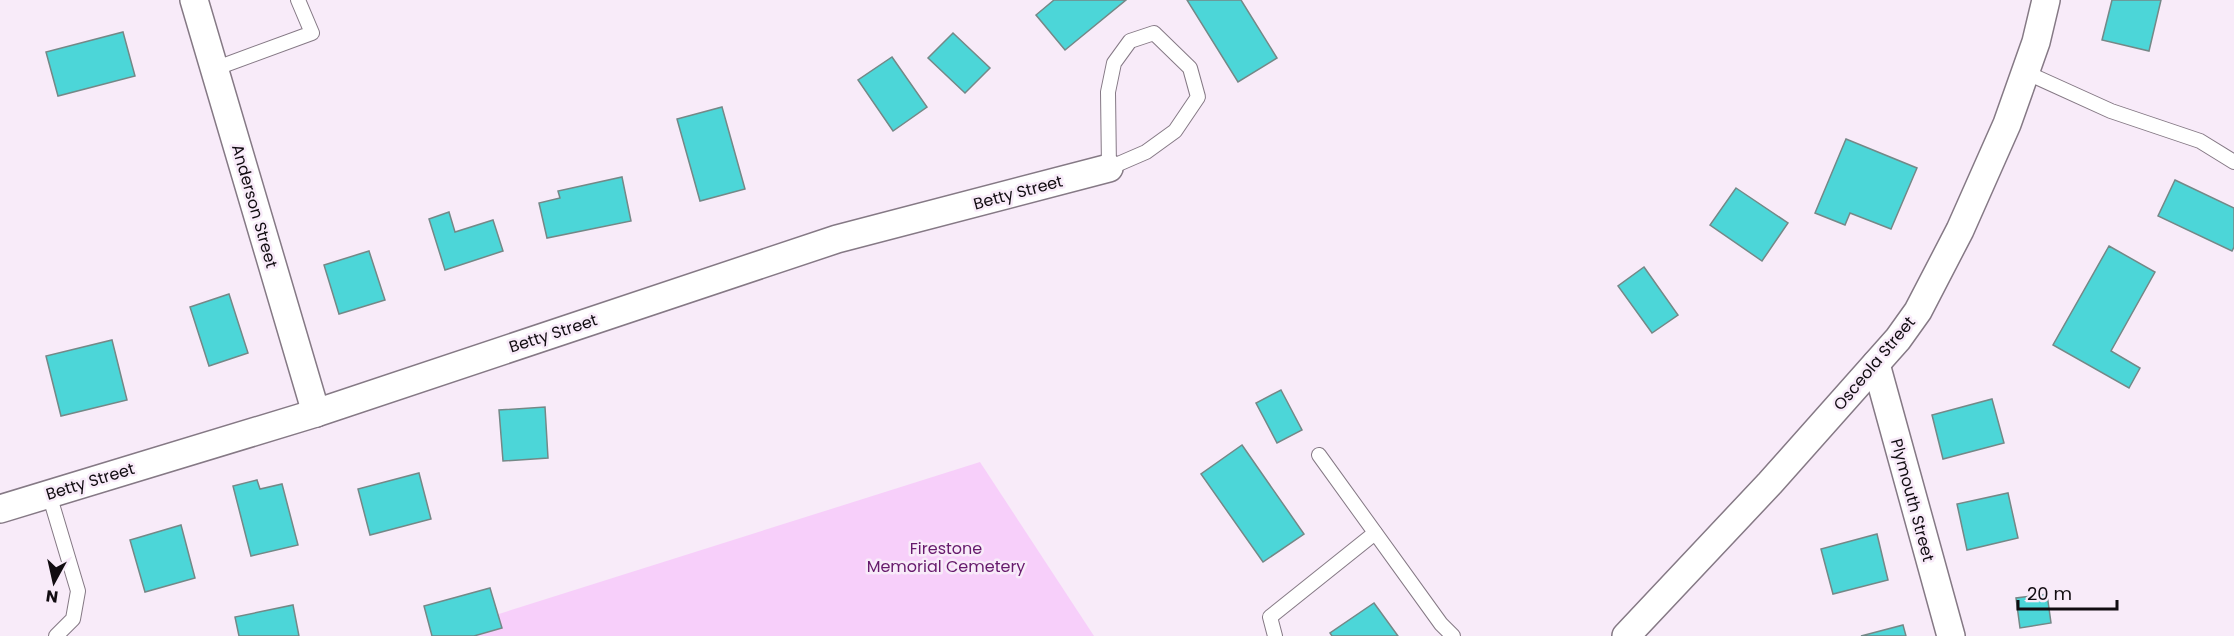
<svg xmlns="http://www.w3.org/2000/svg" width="2234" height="636" font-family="Poppins,sans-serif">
<rect width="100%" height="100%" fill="#f8ebf9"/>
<polygon fill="#f7cffa" points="980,462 1094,636 429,636"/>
<g fill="#4cd6d8" stroke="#748887" stroke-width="1.5">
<polygon points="1054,0 1126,0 1065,50 1036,15"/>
<polygon points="1187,0 1241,0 1277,58 1238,82"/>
<polygon points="2112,0 2161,0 2149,51 2102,40"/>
<polygon points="123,32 135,76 58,96 46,52"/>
<polygon points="953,33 990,68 965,93 928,58"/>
<polygon points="892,57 927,107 893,131 858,80"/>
<polygon points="722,107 745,189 700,201 677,119"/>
<polygon points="1846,139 1917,168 1891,229 1850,213 1845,225 1815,213"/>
<polygon points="622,177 631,221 547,238 539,203 560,198 558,191"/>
<polygon points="2175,180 2234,208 2234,247 2232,251 2158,216"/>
<polygon points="1736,188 1788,223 1762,261 1710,225"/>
<polygon points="449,212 455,232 493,220 503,251 445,270 429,219"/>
<polygon points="2109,246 2155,272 2111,351 2140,368 2129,388 2053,345"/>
<polygon points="369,251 385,300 339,314 324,265"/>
<polygon points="1644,267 1678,315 1652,333 1618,286"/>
<polygon points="229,294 248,353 209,366 190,307"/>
<polygon points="112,340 127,400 61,416 46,356"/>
<polygon points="1281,390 1302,430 1277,443 1256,403"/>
<polygon points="1992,399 2004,443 1943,459 1932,415"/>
<polygon points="545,407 548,458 503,461 499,410"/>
<polygon points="1242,445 1304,534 1263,562 1201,474"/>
<polygon points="419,473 431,519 370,535 358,489"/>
<polygon points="257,480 260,489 282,484 298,545 251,556 233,486"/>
<polygon points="2008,493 2018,538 1967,550 1957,504"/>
<polygon points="181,525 195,578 145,592 130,540"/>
<polygon points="1877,534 1888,580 1833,594 1821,549"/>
<polygon points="490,588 502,628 474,636 432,636 424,606"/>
<polygon points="2047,594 2051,623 2020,628 2016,598"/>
<polygon points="1374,603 1398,636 1332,636 1330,633"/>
<polygon points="293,605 299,636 239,636 235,617"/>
<polygon points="1903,625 1906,636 1861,636"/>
</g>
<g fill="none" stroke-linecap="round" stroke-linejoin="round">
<defs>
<g id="lane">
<polygon points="1154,33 1190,68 1198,97 1175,131 1146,152 1109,168 1108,92 1114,63 1130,41"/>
<polyline points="214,69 312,33 298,0"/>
<polyline points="2025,72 2111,111 2200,141 2234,162"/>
<polyline points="1319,455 1441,624 1453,636"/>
<polyline points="49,494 78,591 73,619 56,636"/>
<polyline points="1275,636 1270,617 1375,533"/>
</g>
<g id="street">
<polyline points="194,0 316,413"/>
<polyline points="1876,364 1951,636"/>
<polyline points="0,509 316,413 837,239 1109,168"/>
<polyline points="1626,636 1770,483 1898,339 1918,311 1960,230 2007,124 2036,42 2046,0"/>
</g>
</defs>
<use href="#lane" stroke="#857985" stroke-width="16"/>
<use href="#street" stroke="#857985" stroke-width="30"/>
<use href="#lane" stroke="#fff" stroke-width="14"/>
<use href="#street" stroke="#fff" stroke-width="27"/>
</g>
<g text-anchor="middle" stroke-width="5" stroke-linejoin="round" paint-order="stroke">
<g font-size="16" fill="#110c11" stroke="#f8ebf9">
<text transform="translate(1018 192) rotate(-15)" y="6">Betty Street</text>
<text transform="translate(255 206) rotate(74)" y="6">Anderson Street</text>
<text transform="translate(553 333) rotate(-18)" y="6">Betty Street</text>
<text transform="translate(1874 363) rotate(-50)" y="6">Osceola Street</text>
<text transform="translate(90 481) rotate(-17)" y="6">Betty Street</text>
<text transform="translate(1913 500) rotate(75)" y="6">Plymouth Street</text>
</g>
<g font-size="16" fill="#661a6c" stroke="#f8ebf9">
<text x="946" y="554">Firestone<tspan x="946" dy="18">Memorial Cemetery</tspan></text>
</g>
</g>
<g transform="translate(54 582) rotate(188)" stroke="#f8ebf9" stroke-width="4.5" paint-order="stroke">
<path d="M0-4.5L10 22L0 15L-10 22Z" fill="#110c11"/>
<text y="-9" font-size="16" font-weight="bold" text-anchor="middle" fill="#110c11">N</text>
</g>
<path d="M2018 600v9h99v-9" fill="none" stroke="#110c11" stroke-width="3"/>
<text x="2027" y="600" font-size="18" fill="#110c11" stroke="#f8ebf9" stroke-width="4.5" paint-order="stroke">20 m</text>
</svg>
